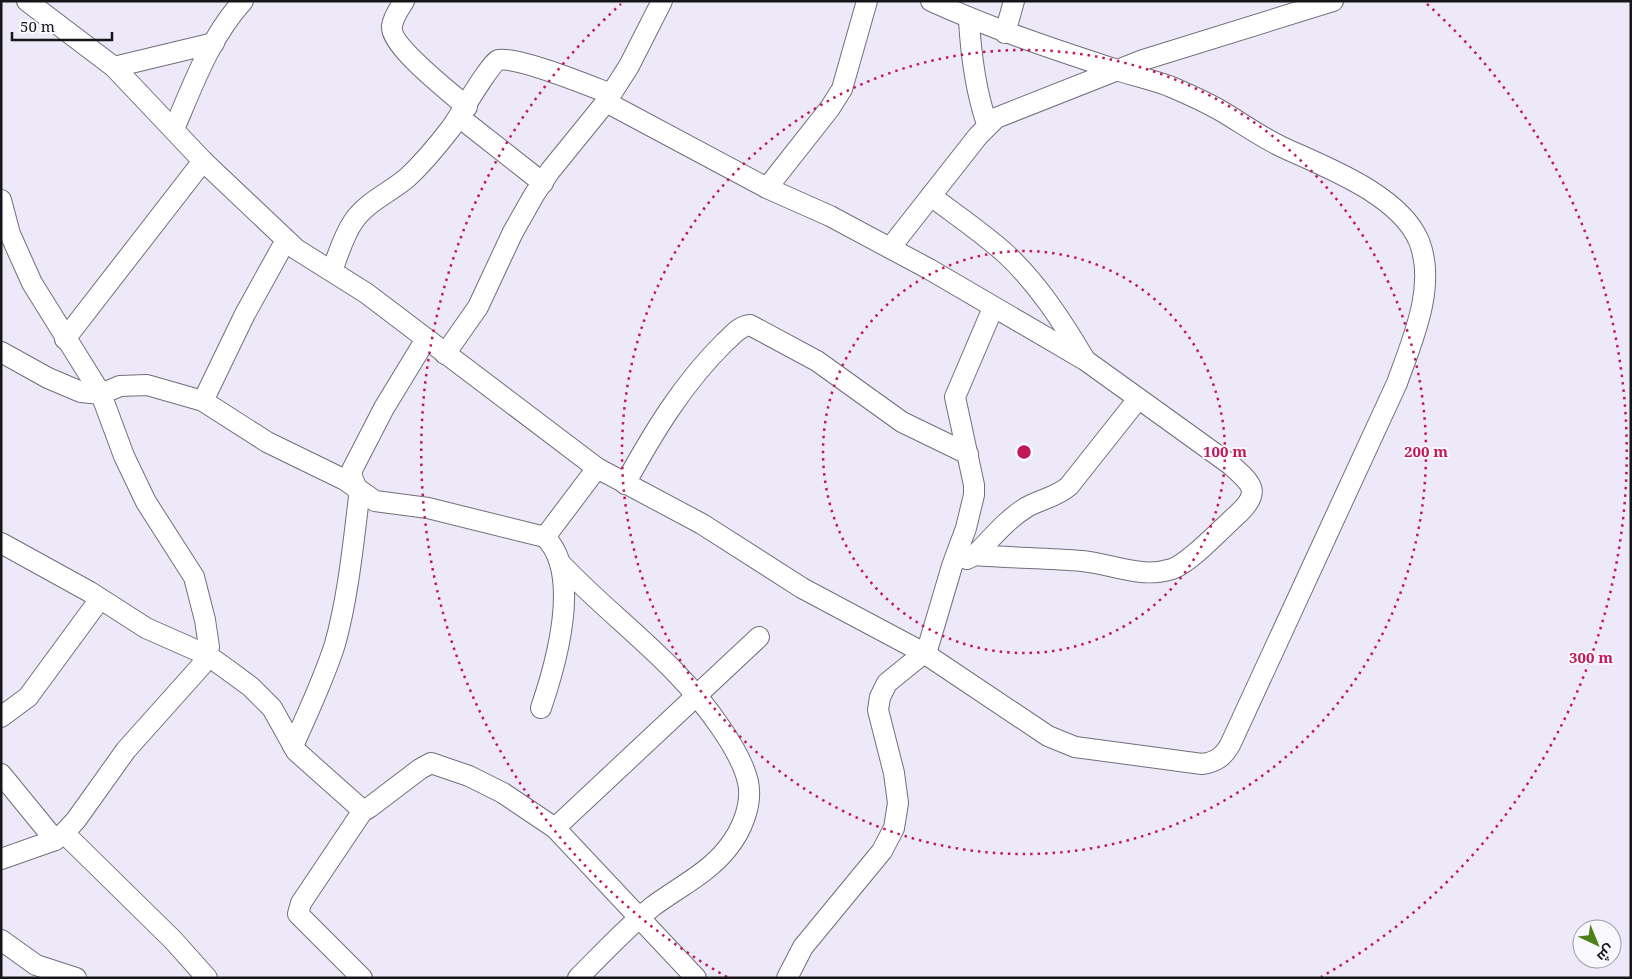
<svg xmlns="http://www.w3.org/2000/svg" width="1632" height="979" font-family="'Noto Serif',Cairo,serif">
<rect width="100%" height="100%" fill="#ede9f8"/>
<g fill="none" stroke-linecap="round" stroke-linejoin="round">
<defs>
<g id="minor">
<path d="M27,1L114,67L203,161L296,249L366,293L597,468L702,524L802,588L924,653L1048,736L1075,747L1202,764C1216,762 1223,757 1230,745L1397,383C1412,341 1437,286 1419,241C1399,194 1325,167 1282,147C1261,137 1243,124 1223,112C1206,102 1188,94 1169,86C1150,79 1130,75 1111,68C1050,48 990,28 931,1"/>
<path d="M404,1C400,8 393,17 392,26C389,45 451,93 467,107"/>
<path d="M969,20C971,56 975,89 987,124"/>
<polyline points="1005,33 1014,1"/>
<polyline points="114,67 214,43"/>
<path d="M606,102L767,188L830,216L929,269L1085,360L1231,465C1251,483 1262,491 1239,513C1223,527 1190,563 1172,569C1140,579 1113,564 1082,561C1046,558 1011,558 975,555"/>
<polyline points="459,117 543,183"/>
<path d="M174,129C193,85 210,37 243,1"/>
<polyline points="767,188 830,108 842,89 867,1"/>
<path d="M931,196C956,215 983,233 1006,254C1038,284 1062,321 1084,358"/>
<polyline points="1,200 10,234 32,283 101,394 124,456 146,502 194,577 205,620 209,647 202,665 126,750 76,820 64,833 55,840 1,859"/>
<polyline points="890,248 978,136 996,118 1143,60 1333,1"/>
<path d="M332,271C338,255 343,237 353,222C366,202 391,192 408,177C424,162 438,145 451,128C459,117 491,62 498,60C517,56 590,86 611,94"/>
<polyline points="65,339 203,161"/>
<path d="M1,352L48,378L81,392L101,394L120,386L147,385L203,401L267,442L345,480L375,501L428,508L545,537C582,574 556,664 541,708"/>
<polyline points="445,354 478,307 513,232 534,195 550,171 606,102 629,66 662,1"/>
<polyline points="203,401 245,314 286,240"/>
<path d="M625,484C653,433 683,383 725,342C733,335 739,326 750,325L817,361L902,422L968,454"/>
<polyline points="545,537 597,468"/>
<polyline points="1,543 90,592 146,628 207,655 228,670 251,687 272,708 296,751 360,808 367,809 370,807 420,769 431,763 469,776 503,793 555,828 696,978"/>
<path d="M967,559L975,555C992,538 1007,519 1027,507C1041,499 1057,497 1069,486L1138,399"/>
<path d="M560,563C614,620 677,662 721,728C732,744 744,764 748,782C753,805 741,832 727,849C707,874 677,888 652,907C626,928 602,954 578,978"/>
<polyline points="1,717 28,697 100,599"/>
<path d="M293,746C308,712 324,679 335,644C348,597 353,546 359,497C359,487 350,480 352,470L384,408L426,339"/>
<polyline points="1,774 55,840"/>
<polyline points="555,828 759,637"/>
<polyline points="64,833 173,940 207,978"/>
<polyline points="1,940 36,965 76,978"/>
<polyline points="362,978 298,914 301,903 364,809"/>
<polyline points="787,978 803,947 882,851 894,828 898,803 894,773 878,710 880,697 887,683 924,653 928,647 952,566 966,528 974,495 974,485 955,397 993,308"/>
</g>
</defs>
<use href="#minor" stroke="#726f7c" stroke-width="22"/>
<use href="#minor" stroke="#fff" stroke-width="20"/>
</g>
<g fill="none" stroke="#c2185b" stroke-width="2.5" stroke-dasharray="2.5 5">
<circle cx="1024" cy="452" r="201"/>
<circle cx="1024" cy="452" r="402"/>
<path d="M727 977A603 603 0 0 1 621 4M1427 4A603 603 0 0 1 1321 977"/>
</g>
<circle cx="1024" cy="452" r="8" fill="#c2185b" stroke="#f9f8fe" stroke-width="2.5"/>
<g font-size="15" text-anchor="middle" font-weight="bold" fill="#c2185b" stroke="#f9f8fe" stroke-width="4" stroke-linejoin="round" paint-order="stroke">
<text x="1225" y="457">100 m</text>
<text x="1426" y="457">200 m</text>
<text x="1591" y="663">300 m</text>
</g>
<rect width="1632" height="979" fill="none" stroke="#16151a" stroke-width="5"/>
<g transform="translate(1597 944) rotate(136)"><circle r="24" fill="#f9f8fe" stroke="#9e9da3"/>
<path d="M0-4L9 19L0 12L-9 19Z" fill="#4e8216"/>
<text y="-8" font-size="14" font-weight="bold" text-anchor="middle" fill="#16151a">ش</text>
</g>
<path d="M12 32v8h100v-8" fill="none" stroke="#16151a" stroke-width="2.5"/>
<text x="20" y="32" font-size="15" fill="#16151a" stroke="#f9f8fe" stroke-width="4" paint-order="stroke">50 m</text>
</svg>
